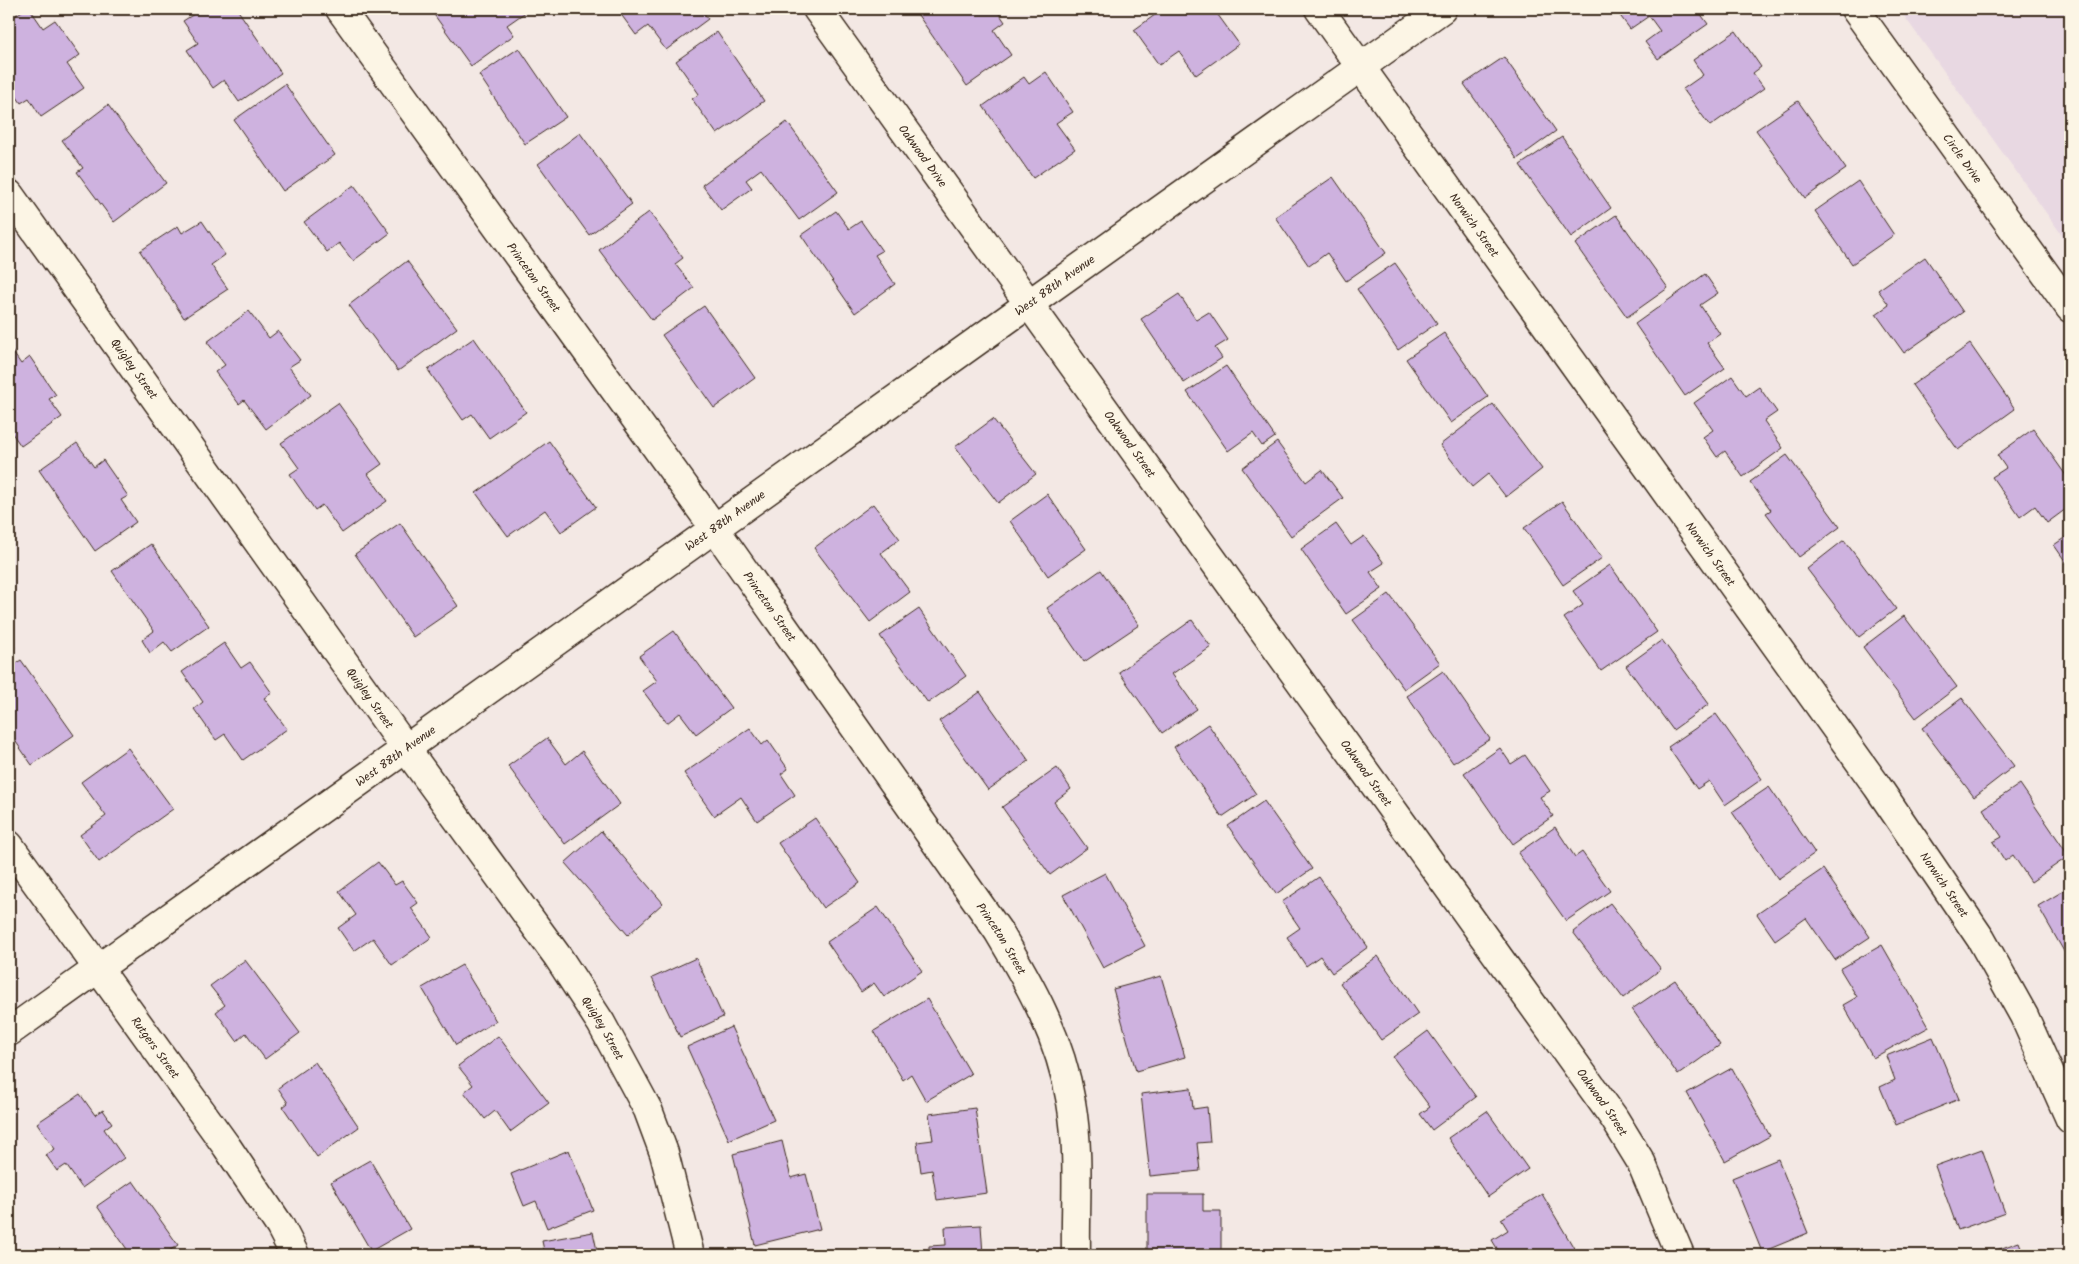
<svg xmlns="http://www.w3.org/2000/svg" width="2079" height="1264" font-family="Kalam,sans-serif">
<rect width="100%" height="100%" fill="#f3e8e4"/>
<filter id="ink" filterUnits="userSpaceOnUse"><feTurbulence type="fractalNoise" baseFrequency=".02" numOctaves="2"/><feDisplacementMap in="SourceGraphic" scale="10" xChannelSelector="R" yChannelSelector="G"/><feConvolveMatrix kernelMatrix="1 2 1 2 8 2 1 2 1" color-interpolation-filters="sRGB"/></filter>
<g filter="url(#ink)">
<polygon fill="#e8d8e2" points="1899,9 2070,9 2070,246"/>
<g fill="#ceb2df" stroke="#3b2a1e">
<polygon points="25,9 30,9 43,28 55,20 80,55 67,64 84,88 41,117 29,98 21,103 9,85 9,20"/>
<polygon points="175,9 187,9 179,14"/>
<polygon points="202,9 237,9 281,73 239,102 224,80 213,88 187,50 198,43 183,21"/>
<polygon points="430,9 530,9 507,25 514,35 471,66"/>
<polygon points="617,9 701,9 708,19 666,50 648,26 636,35"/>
<polygon points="927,9 996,9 1005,22 994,30 1011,55 967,86 918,15"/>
<polygon points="1157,9 1224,9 1225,10 1218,15 1239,44 1196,75 1179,51 1159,65 1134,30 1159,12"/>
<polygon points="1615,9 1697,9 1708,24 1658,59 1645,42 1660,31 1649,16 1630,29"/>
<polygon points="1736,31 1761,67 1753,73 1764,88 1710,126 1683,89 1703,75 1693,60"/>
<polygon points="717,32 764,101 717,134 692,99 699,94 676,61"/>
<polygon points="519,48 566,117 525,144 479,75"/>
<polygon points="1504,57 1556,131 1517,159 1464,84"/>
<polygon points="1046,72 1073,112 1056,123 1075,149 1033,178 983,106 1024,77 1029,84"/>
<polygon points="285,84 335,155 283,191 234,120"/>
<polygon points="1798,101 1846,169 1805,198 1756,130"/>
<polygon points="108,105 166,183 114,222 77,172 83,168 62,140"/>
<polygon points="787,122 838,192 799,220 761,169 746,180 752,188 721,210 702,185"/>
<polygon points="580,133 632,204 589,235 538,164"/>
<polygon points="1562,137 1611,208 1571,237 1520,165"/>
<polygon points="1333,177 1386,253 1346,281 1327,253 1309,266 1275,217"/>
<polygon points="1858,181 1894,235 1852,264 1815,211"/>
<polygon points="354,185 390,233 353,261 339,243 327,252 304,222"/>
<polygon points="836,211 849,229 861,221 882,251 875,255 895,284 855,313 801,235"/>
<polygon points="649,212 683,258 675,264 694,288 652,320 599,250"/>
<polygon points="1616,215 1668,288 1627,317 1575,244"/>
<polygon points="202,221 225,255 211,265 228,289 184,318 140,251 178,226 182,233"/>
<polygon points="1925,257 1963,312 1904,353 1876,314 1889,305 1878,290"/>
<polygon points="407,261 457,328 398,371 349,305"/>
<polygon points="1395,263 1437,323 1398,350 1357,289"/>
<polygon points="1705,274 1718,293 1700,305 1720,334 1707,343 1725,368 1685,396 1635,324"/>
<polygon points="1179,294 1196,320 1209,312 1228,340 1215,348 1222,358 1184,383 1141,319"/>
<polygon points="704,306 755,378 714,408 662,335"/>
<polygon points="249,311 269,338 278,331 300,360 289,367 311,395 266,429 244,400 239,404 215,372 225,365 207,342"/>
<polygon points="1444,333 1488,397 1451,423 1406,359"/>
<polygon points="474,338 526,412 489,438 472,414 463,420 428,370"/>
<polygon points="1970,344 2015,409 1958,450 1912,385"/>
<polygon points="9,347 21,364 30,357 56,395 49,399 62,417 21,446 9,429"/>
<polygon points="1226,366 1275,437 1262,446 1253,433 1228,451 1187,392"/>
<polygon points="1732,376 1746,396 1759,387 1777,412 1764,421 1783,448 1743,477 1725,451 1717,457 1703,437 1713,430 1694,403"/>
<polygon points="338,403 382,464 368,474 387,501 342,533 322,505 315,510 290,474 299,468 281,443"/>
<polygon points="1493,404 1542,469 1506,497 1488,474 1472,487 1440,445"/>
<polygon points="993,419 1036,474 998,503 955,447"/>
<polygon points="2033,429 2070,481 2070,506 2047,523 2035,506 2020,517 1992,477 2006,468 1997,455"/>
<polygon points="549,441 596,507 561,532 545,510 508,536 476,493"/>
<polygon points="1277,442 1306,482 1322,470 1343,498 1291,536 1242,468"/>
<polygon points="77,443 94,467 103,460 128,496 121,500 136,522 95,551 39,470"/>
<polygon points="1787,455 1840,527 1799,557 1766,513 1771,510 1750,482"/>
<polygon points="1047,494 1086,549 1048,576 1010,521"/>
<polygon points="1562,501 1602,558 1563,585 1524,528"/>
<polygon points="873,504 900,539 881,553 910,592 870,622 814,548"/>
<polygon points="400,523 458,606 413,637 355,554"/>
<polygon points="1336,524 1351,545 1364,536 1384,563 1370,572 1382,589 1346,614 1301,549"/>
<polygon points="2070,534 2070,568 2054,545"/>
<polygon points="1844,540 1896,609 1859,637 1807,569"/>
<polygon points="151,544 209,626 172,652 164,642 150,653 142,640 154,631 112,571"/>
<polygon points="1610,565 1657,632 1601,671 1564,618 1583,605 1573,591"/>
<polygon points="1101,570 1139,625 1084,662 1047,608"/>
<polygon points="1389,594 1440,663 1404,689 1353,620"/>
<polygon points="919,609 966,676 928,703 880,636"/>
<polygon points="1904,616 1957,687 1916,718 1863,647"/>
<polygon points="1192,620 1211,647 1172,674 1197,709 1162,733 1119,672"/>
<polygon points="674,631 731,708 696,734 680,713 667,723 643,691 657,681 639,656"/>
<polygon points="9,638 15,648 9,653"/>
<polygon points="1662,640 1709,704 1673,730 1626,666"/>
<polygon points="224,643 241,668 250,662 272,693 264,698 287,729 243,760 225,734 216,740 194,709 203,702 182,672"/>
<polygon points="21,660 74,735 32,765 9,732 9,668"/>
<polygon points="1443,671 1490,739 1453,763 1407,696"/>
<polygon points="980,692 1029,761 988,790 939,721"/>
<polygon points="1962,698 2014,766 1974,797 1922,728"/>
<polygon points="1716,714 1762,779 1725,805 1709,781 1697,789 1668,747"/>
<polygon points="1208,724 1256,794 1222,817 1174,747"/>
<polygon points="750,728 762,745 768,740 788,769 781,774 795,795 757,821 741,797 714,816 684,773"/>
<polygon points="547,738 566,764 582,751 620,804 565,844 508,766"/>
<polygon points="128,748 173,809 99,862 80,835 106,816 81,782"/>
<polygon points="1500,748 1511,764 1525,755 1550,791 1540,797 1553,816 1513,844 1464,773"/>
<polygon points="1057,768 1071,789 1054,802 1087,848 1050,875 1002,807"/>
<polygon points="2020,784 2069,856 2031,882 2013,855 2005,861 1993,842 2002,837 1983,809"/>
<polygon points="1769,787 1815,853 1778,879 1732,812"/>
<polygon points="1264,801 1312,869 1276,894 1228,826"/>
<polygon points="815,818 860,883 823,908 778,843"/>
<polygon points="1555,827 1575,857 1582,852 1610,891 1566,921 1518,853"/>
<polygon points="601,831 663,903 628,935 565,863"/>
<polygon points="378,862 395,885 402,881 418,903 411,908 432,937 392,965 373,938 354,951 338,928 356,915 339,891"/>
<polygon points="1823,869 1870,937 1835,960 1806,918 1775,940 1757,914"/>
<polygon points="1105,873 1145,946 1103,968 1063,895"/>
<polygon points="1319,877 1368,947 1332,973 1320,956 1306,966 1287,937 1300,928 1282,902"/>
<polygon points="2070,887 2070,962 2038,906"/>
<polygon points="1610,903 1661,969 1623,998 1573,932"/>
<polygon points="878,907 922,971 884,997 874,983 861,992 827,942"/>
<polygon points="1882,945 1929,1027 1873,1058 1843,1005 1857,997 1840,969"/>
<polygon points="1378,956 1418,1014 1381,1040 1340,983"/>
<polygon points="696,958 723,1017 680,1037 652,978"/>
<polygon points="245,960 300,1033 265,1059 246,1033 237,1041 216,1012 225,1005 210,986"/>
<polygon points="462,965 496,1021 456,1045 422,988"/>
<polygon points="1161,976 1185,1057 1136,1071 1113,989"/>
<polygon points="1675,980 1720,1045 1678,1075 1632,1009"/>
<polygon points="927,999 971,1074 926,1101 911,1074 903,1080 874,1031"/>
<polygon points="731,1027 774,1120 729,1140 687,1047"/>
<polygon points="1428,1031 1476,1097 1432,1130 1420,1114 1430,1107 1393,1057"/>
<polygon points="498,1036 549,1103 510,1132 495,1111 485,1119 464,1092 473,1085 458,1066"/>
<polygon points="1933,1037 1959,1099 1896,1125 1880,1087 1895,1080 1886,1056"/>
<polygon points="315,1062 359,1127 317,1157 283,1107 288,1103 278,1088"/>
<polygon points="1732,1068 1770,1136 1725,1161 1687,1093"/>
<polygon points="1191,1088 1193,1109 1207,1107 1210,1142 1197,1143 1200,1171 1150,1176 1141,1094"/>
<polygon points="80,1094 95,1115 103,1110 112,1123 104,1129 124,1158 82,1188 66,1165 57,1171 46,1155 55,1149 37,1123"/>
<polygon points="975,1108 987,1193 937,1200 932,1170 921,1172 917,1142 933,1140 929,1114"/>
<polygon points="1487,1111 1528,1169 1488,1197 1448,1138"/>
<polygon points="782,1141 791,1178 806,1174 820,1229 755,1245 733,1154"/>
<polygon points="1982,1149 2005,1213 1958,1230 1935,1166"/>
<polygon points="569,1150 593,1210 547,1228 536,1201 524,1206 511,1174"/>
<polygon points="1778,1159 1808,1233 1762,1252 1732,1178"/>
<polygon points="370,1160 410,1229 371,1251 331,1182"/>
<polygon points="133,1181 178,1245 163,1255 131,1255 97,1206"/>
<polygon points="1147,1194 1203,1194 1203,1211 1221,1211 1221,1255 1147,1255"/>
<polygon points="1542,1194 1578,1255 1501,1255 1492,1240 1508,1230 1501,1219"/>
<polygon points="981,1225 983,1255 929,1255 929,1246 946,1245 945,1227"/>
<polygon points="593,1232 598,1255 545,1255 542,1241"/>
<polygon points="2019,1242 2024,1255 1982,1255"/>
<polygon points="1815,1251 1817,1255 1804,1255"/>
</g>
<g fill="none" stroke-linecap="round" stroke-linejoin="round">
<defs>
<g id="minor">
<path id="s1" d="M340,9L715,529L998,931C1031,986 1060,1037 1071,1102C1080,1153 1075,1204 1076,1255"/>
<path id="s2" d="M817,9L1614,1118L1641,1162L1680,1255"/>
<path id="s3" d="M1319,9L1877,786L1981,939L2024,1016L2070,1119"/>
<path id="s4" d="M1855,9L2070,308"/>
<path id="s5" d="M9,194L407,750L558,957L601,1023L648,1110L664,1153L690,1255"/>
<path id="s6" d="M9,845L227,1147L280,1226L295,1255"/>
<path id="s7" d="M9,1032L1442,9"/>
</g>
</defs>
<use href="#minor" stroke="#3b2a1e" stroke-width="31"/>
<use href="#minor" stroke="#fcf5e5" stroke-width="28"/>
</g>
</g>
<g text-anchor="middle" stroke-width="4" stroke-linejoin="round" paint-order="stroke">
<g font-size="12" fill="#3b2a1e" stroke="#fcf5e5">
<text dy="4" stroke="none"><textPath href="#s2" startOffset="181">Oakwood Drive</textPath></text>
<text dy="4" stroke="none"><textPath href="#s4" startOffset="184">Circle Drive</textPath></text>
<text dy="4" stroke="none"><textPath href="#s3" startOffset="266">Norwich Street</textPath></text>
<text dy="4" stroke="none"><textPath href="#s1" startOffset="331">Princeton Street</textPath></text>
<text dy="4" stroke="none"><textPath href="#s7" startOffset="1285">West 88th Avenue</textPath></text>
<text dy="4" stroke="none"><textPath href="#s5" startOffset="215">Quigley Street</textPath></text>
<text dy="4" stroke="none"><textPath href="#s2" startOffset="536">Oakwood Street</textPath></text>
<text dy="4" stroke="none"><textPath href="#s7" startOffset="880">West 88th Avenue</textPath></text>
<text dy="4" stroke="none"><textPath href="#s3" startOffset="671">Norwich Street</textPath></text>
<text dy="4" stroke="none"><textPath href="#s1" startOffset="736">Princeton Street</textPath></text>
<text dy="4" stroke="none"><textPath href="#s5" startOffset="620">Quigley Street</textPath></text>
<text dy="4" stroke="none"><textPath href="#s7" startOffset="475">West 88th Avenue</textPath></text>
<text dy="4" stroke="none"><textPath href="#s2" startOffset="941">Oakwood Street</textPath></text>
<text dy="4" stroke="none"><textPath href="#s3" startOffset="1076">Norwich Street</textPath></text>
<text dy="4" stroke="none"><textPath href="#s1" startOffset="1141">Princeton Street</textPath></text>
<text dy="4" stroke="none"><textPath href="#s5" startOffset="1024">Quigley Street</textPath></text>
<text dy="4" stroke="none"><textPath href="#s6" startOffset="250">Rutgers Street</textPath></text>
<text dy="4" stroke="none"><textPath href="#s2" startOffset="1346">Oakwood Street</textPath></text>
</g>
</g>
<rect width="2079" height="1264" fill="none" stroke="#fcf5e5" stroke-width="30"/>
<rect x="15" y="15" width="2049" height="1234" fill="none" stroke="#3b2a1e" stroke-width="2" filter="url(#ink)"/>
</svg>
